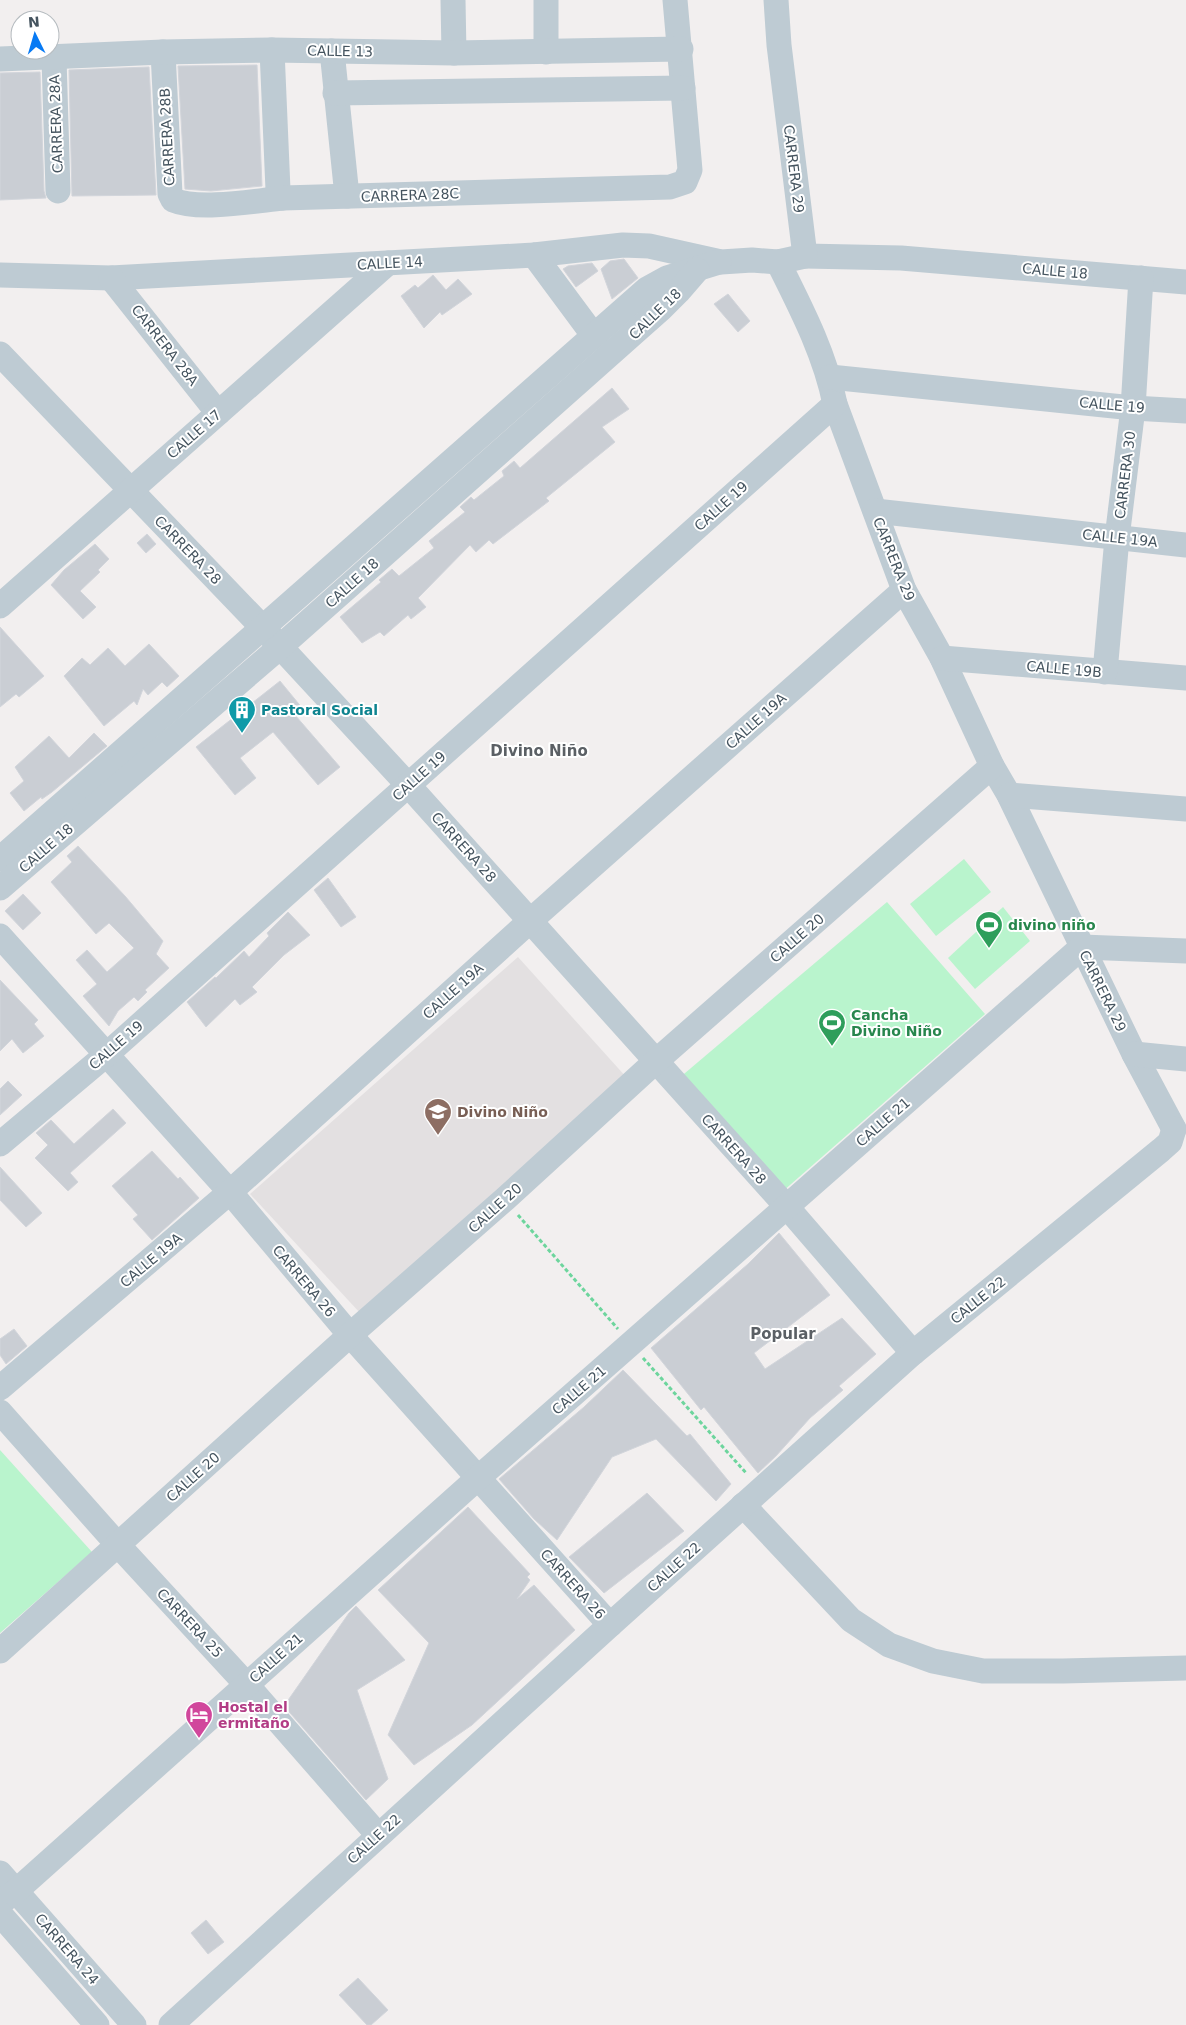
<svg xmlns="http://www.w3.org/2000/svg" width="1186" height="2025" font-family="'DejaVu Sans',sans-serif">
<rect width="100%" height="100%" fill="#f2efef"/>
<polygon fill="#e3e0e1" points="518,957 627,1078 361,1314 250,1194"/>
<g fill="#b9f4cd">
<polygon points="964,859 991,892 936,936 910,904"/>
<polygon points="887,902 985,1014 782,1192 678,1079"/>
<polygon points="1003,907 1030,941 975,989 948,958"/>
<polygon points="0,1450 92,1552 0,1633"/>
</g>
<g fill="#caced4" stroke="#d2d5db">
<polygon points="257,65 262,186 211,191 185,189 178,66"/>
<polygon points="149,67 156,195 72,196 69,70"/>
<polygon points="40,72 44,191 46,198 0,200 0,73"/>
<polygon points="624,259 638,278 612,299 601,269 610,261"/>
<polygon points="592,263 598,271 576,287 563,269 568,266"/>
<polygon points="433,275 446,290 458,279 472,294 442,315 440,312 424,328 401,296 415,285 418,288"/>
<polygon points="728,294 750,321 738,332 714,304"/>
<polygon points="612,388 629,409 602,427 615,442 546,498 549,501 493,544 489,540 476,552 470,545 418,598 426,607 411,619 408,615 384,636 380,632 362,643 340,617 381,582 379,580 392,569 399,576 434,548 429,541 465,512 460,507 471,497 474,500 504,476 502,471 514,461 520,468"/>
<polygon points="147,534 156,544 146,553 137,543"/>
<polygon points="95,544 109,559 98,570 100,572 80,591 96,607 83,619 51,585 64,570"/>
<polygon points="0,627 44,676 19,697 16,694 0,707"/>
<polygon points="149,644 179,676 167,687 162,682 148,695 143,689 137,705 134,701 104,726 64,676 82,658 90,665 108,648 125,666"/>
<polygon points="280,681 303,709 295,715 340,767 318,785 273,732 240,758 256,778 235,795 196,747"/>
<polygon points="94,733 107,746 52,792 42,799 41,797 24,811 10,793 24,781 15,767 49,736 69,758"/>
<polygon points="78,846 125,896 163,941 156,954 169,968 145,990 147,992 138,1001 134,997 118,1011 109,1026 83,996 97,984 76,960 87,950 107,972 134,948 109,923 96,934 51,882 72,862 67,856"/>
<polygon points="328,878 356,917 341,927 314,890"/>
<polygon points="23,894 41,913 23,930 5,911"/>
<polygon points="288,912 310,935 284,955 252,987 257,992 240,1005 235,999 206,1027 187,1002 215,977 216,978 244,951 249,957 269,936 267,933"/>
<polygon points="0,980 38,1020 34,1024 44,1036 23,1053 12,1039 0,1051"/>
<polygon points="8,1081 22,1095 0,1115 0,1089"/>
<polygon points="113,1109 126,1123 70,1173 78,1182 68,1191 35,1158 48,1145 36,1133 51,1120 74,1144"/>
<polygon points="152,1151 178,1179 180,1177 199,1198 152,1240 133,1219 138,1215 112,1186"/>
<polygon points="0,1167 42,1213 26,1227 0,1200"/>
<polygon points="779,1233 830,1295 754,1353 765,1369 842,1318 876,1354 839,1386 843,1390 810,1418 776,1456 758,1473 704,1407 701,1410 651,1348 748,1264"/>
<polygon points="14,1329 27,1346 6,1364 0,1355 0,1339"/>
<polygon points="623,1370 687,1436 690,1434 731,1484 716,1501 656,1439 612,1457 557,1540 534,1519 499,1479 584,1407"/>
<polygon points="647,1493 684,1531 604,1593 569,1557"/>
<polygon points="468,1507 530,1574 527,1577 530,1580 517,1599 534,1585 575,1630 472,1725 414,1765 388,1735 429,1643 378,1590"/>
<polygon points="356,1606 405,1660 357,1690 388,1779 366,1800 284,1706 349,1613"/>
<polygon points="206,1920 224,1942 208,1954 191,1933"/>
<polygon points="358,1978 388,2010 371,2025 367,2025 339,1995"/>
</g>
<g fill="none" stroke-linecap="round" stroke-linejoin="round">
<g stroke="#6dd59d" stroke-width="3" stroke-dasharray="4 2.5" stroke-linecap="butt">
<polyline points="518,1215 618,1329"/>
<polyline points="643,1358 747,1474"/>
</g>
<g stroke="#becbd3" stroke-width="25">
<polyline points="453,0 454,53"/>
<polyline points="272,50 278,190 283,198"/>
<polyline points="332,51 347,196"/>
<path d="M163,52L170,194L173,200C199,211 254,201 283,198L670,187L685,182L690,170L675,0"/>
<polyline points="546,52 546,0"/>
<polyline points="54,58 58,191"/>
<polyline points="0,59 163,52 272,50 454,53 681,49"/>
<polyline points="335,93 683,88"/>
<polyline points="534,255 594,336"/>
<polyline points="805,256 901,258 1186,282"/>
<path d="M778,262C801,308 825,354 835,404L904,590L942,658L992,766L1009,795L1134,1054L1174,1129"/>
<polyline points="0,275 111,278 534,255 623,245 649,246 721,262 752,260 778,262 805,256 779,45 776,0"/>
<polyline points="111,278 218,413"/>
<polyline points="0,354 263,628 409,786 787,1207 913,1353"/>
<polyline points="830,377 1133,408 1186,411"/>
<polyline points="875,511 1186,545"/>
<polyline points="0,606 388,263"/>
<polyline points="942,658 1186,678"/>
<polyline points="1105,672 1117,538 1133,408 1141,278"/>
<polyline points="1009,795 1186,809"/>
<polyline points="0,859 647,289 667,278 719,262"/>
<polyline points="0,888 280,647 661,309 678,292 697,270"/>
<polyline points="0,936 230,1192 350,1335 610,1625"/>
<polyline points="1134,1054 1186,1059"/>
<polyline points="0,1144 106,1055 835,404"/>
<polyline points="0,1388 230,1192 530,921 904,590"/>
<polyline points="0,1412 118,1545 246,1684 378,1835"/>
<polyline points="743,1505 851,1620 889,1645 933,1661 983,1671 1063,1671 1186,1668"/>
<polyline points="0,1651 350,1335 505,1199 655,1062 992,766"/>
<polyline points="0,1873 134,2025"/>
<polyline points="0,1903 16,1891 478,1478 1082,947 1186,951"/>
<polyline points="0,1914 97,2025"/>
<polyline points="171,2025 610,1625 913,1353 1161,1150 1170,1142 1174,1129"/>
</g>
</g>
<defs>
<symbol id="building-pin" viewBox="-11 -11 22 30"><path d="M0 17L-7.5 6A9.5 9.5 0 1 1 7.5 6Z" fill="#0f9aa8" stroke="#fff"/><path d="M-4-6H4V6H1V3H-1V6H-4ZM-2.5-4.3h1.7v1.8h-1.7ZM.8-4.3h1.7v1.8H.8ZM-2.5-1h1.7V.8h-1.7ZM.8-1h1.7V.8H.8Z" fill="#fff"/></symbol>
<symbol id="stadium-pin" viewBox="-11 -11 22 30"><path d="M0 17L-7.5 6A9.5 9.5 0 1 1 7.5 6Z" fill="#2e9e5b" stroke="#fff"/><path d="M0-5a6.5 5 0 1 0 0 10a6.5 5 0 1 0 0-10ZM-3.5-1.8h7v3.6h-7Z" fill="#fff"/></symbol>
<symbol id="school-pin" viewBox="-11 -11 22 30"><path d="M0 17L-7.5 6A9.5 9.5 0 1 1 7.5 6Z" fill="#8d6e63" stroke="#fff"/><path d="M0-5L7-2L0 1L-7-2ZM-4 1L0 2.5L4 1V4Q0 6-4 4Z" fill="#fff"/></symbol>
<symbol id="hotel-pin" viewBox="-11 -11 22 30"><path d="M0 17L-7.5 6A9.5 9.5 0 1 1 7.5 6Z" fill="#d1479c" stroke="#fff"/><path d="M-6-4.5h1.5V1H6V5H4.5V3h-9V5H-6ZM-4 0a1.8 1.8 0 1 1 3.6 0ZM.5 0V-2.5h3Q6-2.5 6 0Z" fill="#fff"/></symbol>
</defs>
<g fill-rule="evenodd">
<use href="#building-pin" x="226" y="694" width="32" height="43"/>
<use href="#stadium-pin" x="973" y="909" width="32" height="43"/>
<use href="#stadium-pin" x="816" y="1007" width="32" height="43"/>
<use href="#school-pin" x="422" y="1096" width="32" height="43"/>
<use href="#hotel-pin" x="183" y="1699" width="32" height="43"/>
</g>
<g text-anchor="middle" stroke-width="4" stroke-linejoin="round" paint-order="stroke">
<g font-size="14" fill="#45545f" stroke="#fff">
<text transform="translate(340 51) rotate(1)" y="5">CALLE 13</text>
<text transform="translate(56 124) rotate(-92)" y="5">CARRERA 28A</text>
<text transform="translate(167 137) rotate(-93)" y="5">CARRERA 28B</text>
<text transform="translate(794 169) rotate(83)" y="5">CARRERA 29</text>
<text transform="translate(410 195) rotate(-2)" y="5">CARRERA 28C</text>
<text transform="translate(390 263) rotate(-3)" y="5">CALLE 14</text>
<text transform="translate(1055 271) rotate(5)" y="5">CALLE 18</text>
<text transform="translate(655 314) rotate(-44)" y="5">CALLE 18</text>
<text transform="translate(165 345) rotate(52)" y="5">CARRERA 28A</text>
<text transform="translate(1112 405) rotate(5)" y="5">CALLE 19</text>
<text transform="translate(194 434) rotate(-41)" y="5">CALLE 17</text>
<text transform="translate(1125 475) rotate(-83)" y="5">CARRERA 30</text>
<text transform="translate(721 506) rotate(-42)" y="5">CALLE 19</text>
<text transform="translate(1120 538) rotate(6)" y="5">CALLE 19A</text>
<text transform="translate(188 550) rotate(46)" y="5">CARRERA 28</text>
<text transform="translate(894 559) rotate(68)" y="5">CARRERA 29</text>
<text transform="translate(352 583) rotate(-42)" y="5">CALLE 18</text>
<text transform="translate(1064 669) rotate(5)" y="5">CALLE 19B</text>
<text transform="translate(756 721) rotate(-42)" y="5">CALLE 19A</text>
<text transform="translate(419 776) rotate(-42)" y="5">CALLE 19</text>
<text transform="translate(464 847) rotate(48)" y="5">CARRERA 28</text>
<text transform="translate(46 848) rotate(-41)" y="5">CALLE 18</text>
<text transform="translate(797 938) rotate(-41)" y="5">CALLE 20</text>
<text transform="translate(453 991) rotate(-42)" y="5">CALLE 19A</text>
<text transform="translate(1103 991) rotate(64)" y="5">CARRERA 29</text>
<text transform="translate(116 1045) rotate(-41)" y="5">CALLE 19</text>
<text transform="translate(883 1122) rotate(-41)" y="5">CALLE 21</text>
<text transform="translate(734 1149) rotate(48)" y="5">CARRERA 28</text>
<text transform="translate(495 1208) rotate(-42)" y="5">CALLE 20</text>
<text transform="translate(151 1260) rotate(-40)" y="5">CALLE 19A</text>
<text transform="translate(304 1281) rotate(50)" y="5">CARRERA 26</text>
<text transform="translate(978 1300) rotate(-39)" y="5">CALLE 22</text>
<text transform="translate(579 1390) rotate(-41)" y="5">CALLE 21</text>
<text transform="translate(193 1477) rotate(-42)" y="5">CALLE 20</text>
<text transform="translate(674 1567) rotate(-42)" y="5">CALLE 22</text>
<text transform="translate(573 1584) rotate(48)" y="5">CARRERA 26</text>
<text transform="translate(190 1623) rotate(47)" y="5">CARRERA 25</text>
<text transform="translate(276 1658) rotate(-42)" y="5">CALLE 21</text>
<text transform="translate(374 1839) rotate(-42)" y="5">CALLE 22</text>
<text transform="translate(67 1949) rotate(49)" y="5">CARRERA 24</text>
</g>
<g font-size="14" font-weight="bold" fill="#0d838f" stroke="#fff" text-anchor="start">
<text x="261" y="715">Pastoral Social</text>
</g>
<g font-size="14" font-weight="bold" fill="#27864d" stroke="#fff" text-anchor="start">
<text x="1008" y="930">divino niño</text>
<text x="851" y="1020">Cancha<tspan x="851" dy="16">Divino Niño</tspan></text>
</g>
<g font-size="14" font-weight="bold" fill="#785e54" stroke="#fff" text-anchor="start">
<text x="457" y="1117">Divino Niño</text>
</g>
<g font-size="14" font-weight="bold" fill="#b23c85" stroke="#fff" text-anchor="start">
<text x="218" y="1712">Hostal el<tspan x="218" dy="16">ermitaño</tspan></text>
</g>
<g font-size="15" font-weight="bold" fill="#5b6065" stroke="#fff">
<text x="539" y="756">Divino Niño</text>
<text x="783" y="1339">Popular</text>
</g>
</g>
<g transform="translate(35 35) rotate(355)"><circle r="24" fill="#ffffff" stroke="#b5bbbf"/>
<path d="M0-4L9 19L0 12L-9 19Z" fill="#077af4"/>
<text y="-8" font-size="14" font-weight="bold" text-anchor="middle" fill="#45545f">N</text>
</g>
</svg>
